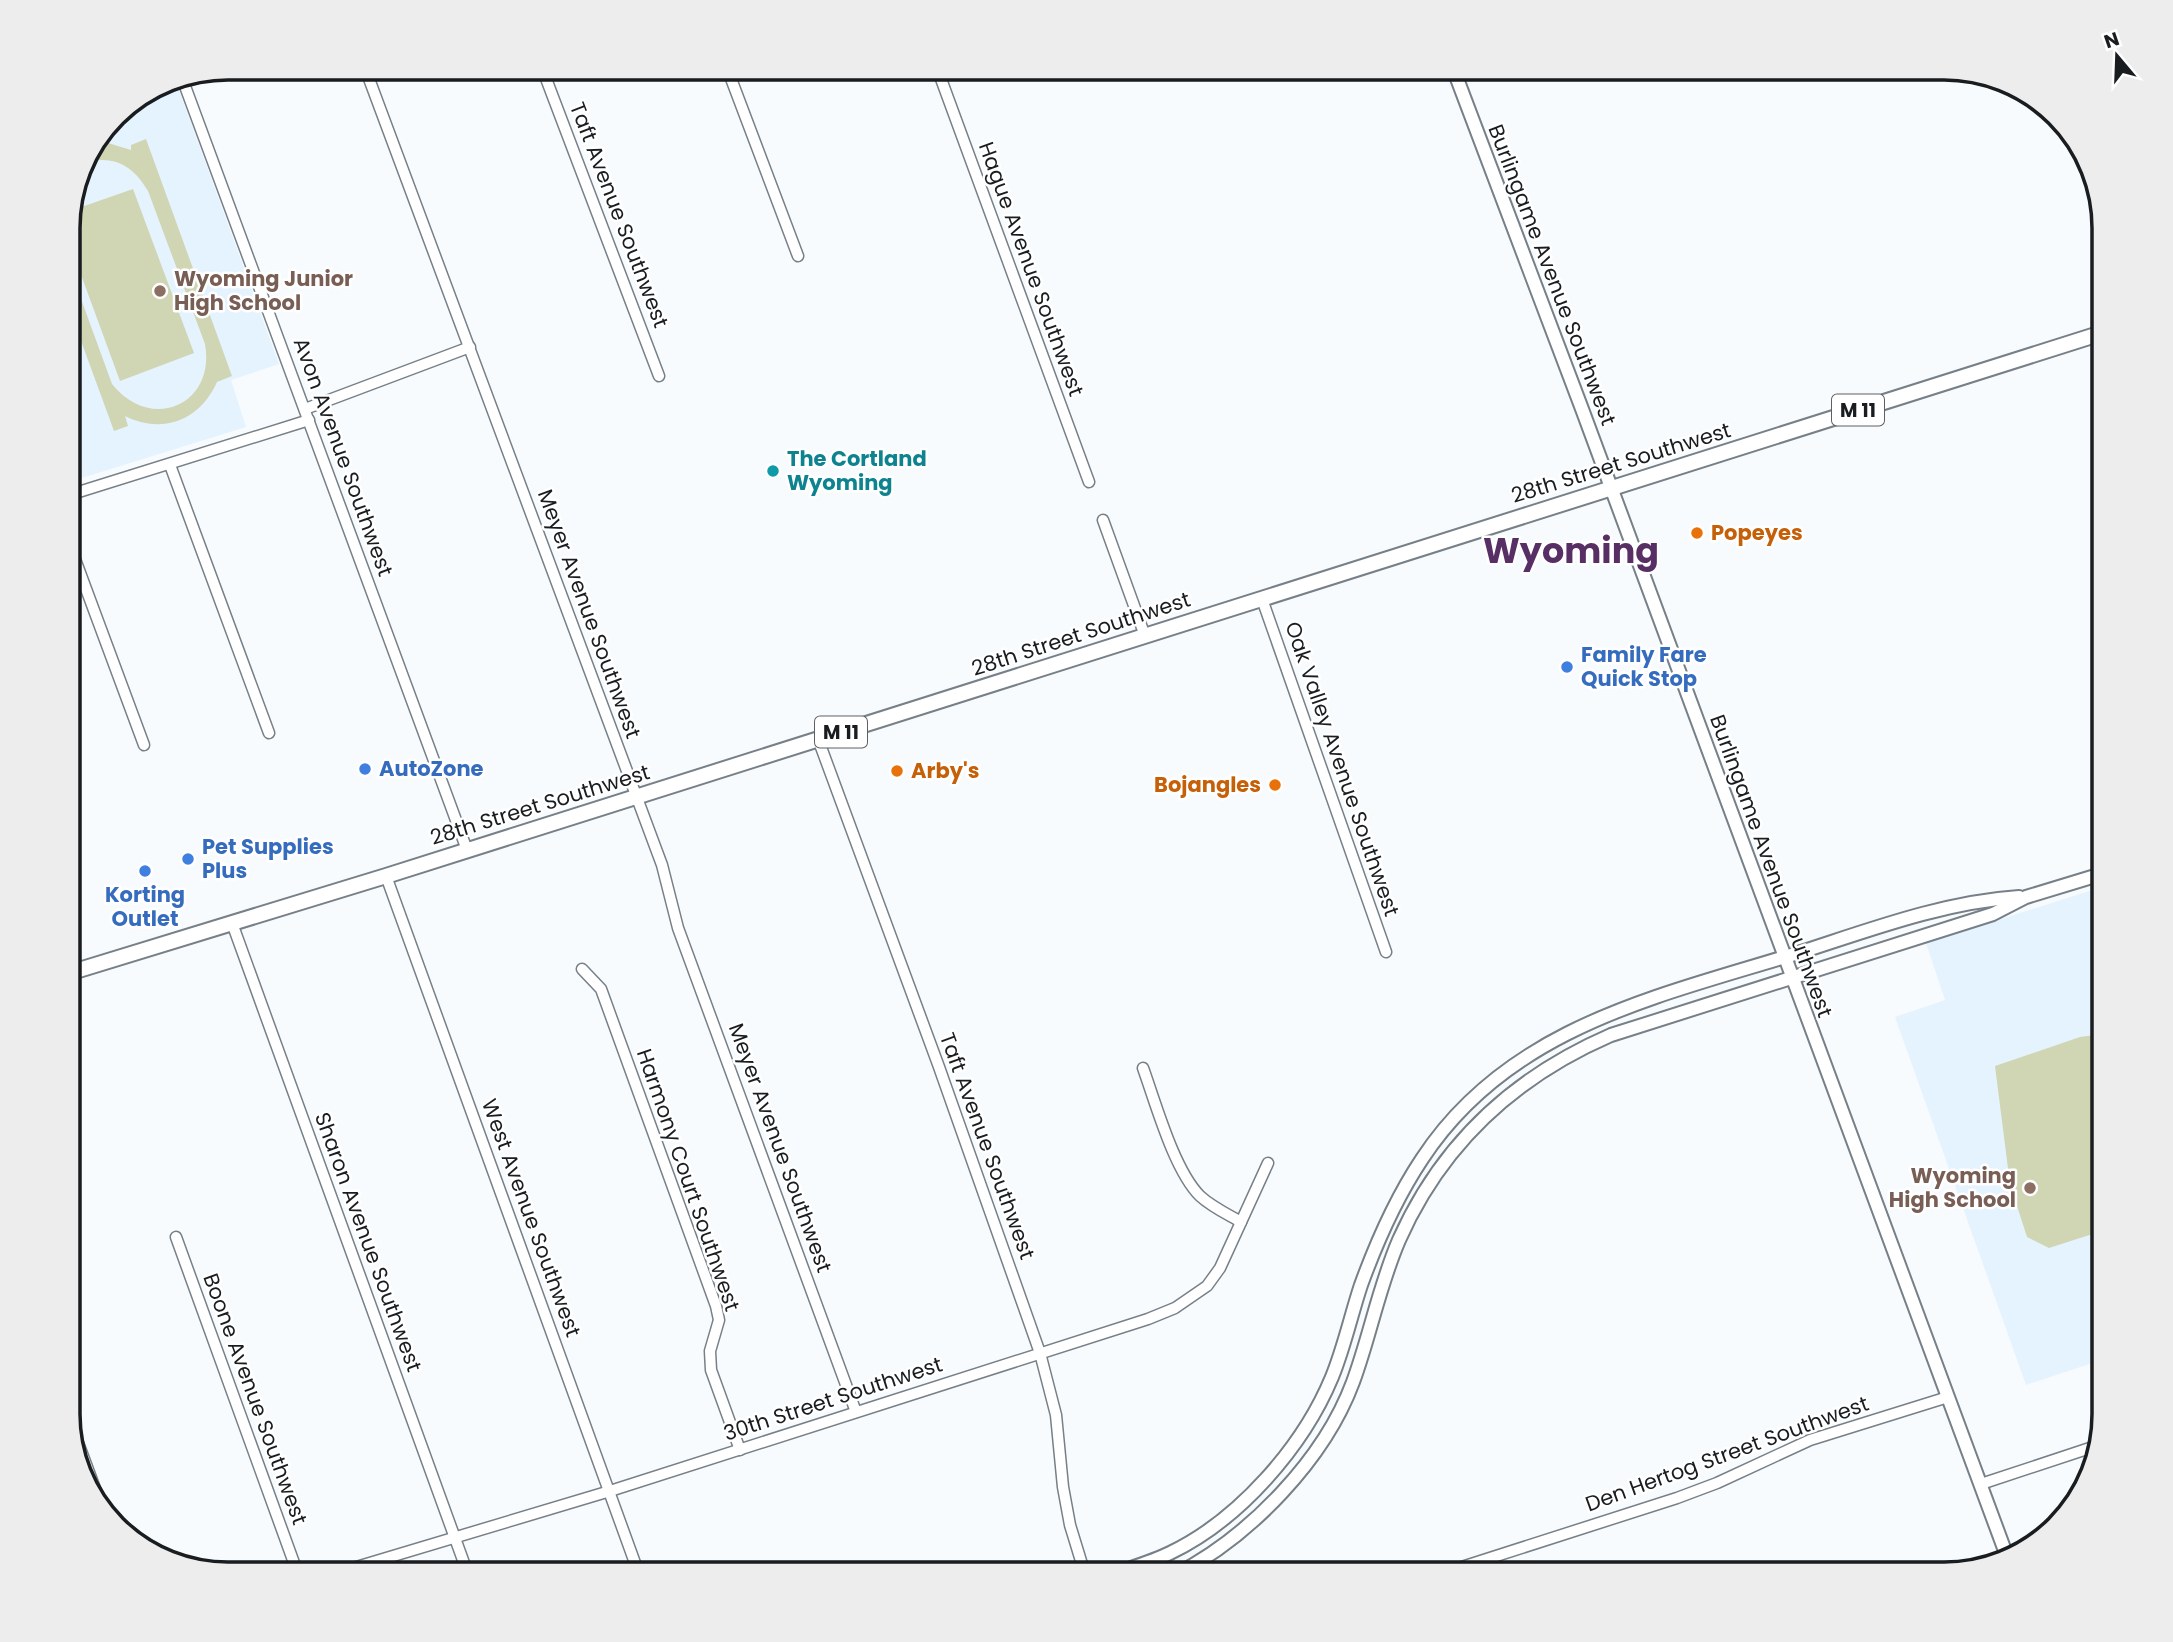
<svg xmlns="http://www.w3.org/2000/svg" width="2173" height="1642" font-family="Poppins,sans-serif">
<rect width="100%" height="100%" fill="#f7fbfe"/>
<g fill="#e5f3fe">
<polygon points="175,79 279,364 231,380 246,427 69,482 69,218 85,158 123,108 168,80"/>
<polygon points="2105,886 2105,1359 2026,1385 1895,1017 1945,1000 1926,943"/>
</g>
<g fill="#d0d5b3">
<path d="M146,139L232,376L217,382C200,420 163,435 125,416L128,426L114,431L69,308V266L112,384C151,433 216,405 205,344L148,191C133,165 113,154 83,163L85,158L97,142L108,143L131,150V145Z"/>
<polygon points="133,189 194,353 120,381 69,242 70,211"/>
<polygon points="2095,1035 2105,1036 2105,1230 2049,1248 2027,1237 2010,1184 1995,1066 2080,1037"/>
</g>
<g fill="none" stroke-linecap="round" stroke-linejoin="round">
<defs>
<g id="minor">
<polyline points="365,68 662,865 678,928 856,1412"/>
<polyline points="542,68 659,376"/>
<polyline points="727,68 798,256"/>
<polyline points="937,68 1089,482"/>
<polyline points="182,78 467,850"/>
<polyline points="305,409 470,347"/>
<polyline points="170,465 269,733"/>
<polyline points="69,495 309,420"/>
<polyline points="1103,520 1145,636"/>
<polyline points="69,543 144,745"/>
<polyline points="1262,599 1386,952"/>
<polyline points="818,739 939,1067 1040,1353 1056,1415 1063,1487 1070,1525 1085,1574"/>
<polyline points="386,876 639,1574"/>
<polyline points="232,923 468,1574"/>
<polyline points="582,969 601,989 716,1306 719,1320 710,1351 711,1370 740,1450"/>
<path d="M1143,1068C1156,1104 1174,1170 1200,1196C1212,1207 1227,1214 1241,1222"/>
<polyline points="176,1237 298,1574"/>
<polyline points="77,1440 100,1502"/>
<polyline points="1981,1484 2093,1447"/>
<polyline points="333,1574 610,1491 1148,1319 1175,1308 1207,1286 1220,1268 1268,1163"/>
<polyline points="1440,1574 1677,1498 1717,1483 1810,1440 1948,1397"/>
</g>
<g id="tertiary">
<polyline points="1453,68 1582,409 2008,1559"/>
<path d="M1113,1574C1133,1567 1152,1562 1170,1553C1239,1520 1303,1447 1332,1377C1344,1348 1351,1315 1361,1285C1377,1241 1396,1198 1422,1159C1509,1026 1660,996 1801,952C1872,929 1944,902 2019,897"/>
<path d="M1177,1574C1250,1536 1324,1460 1353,1382C1370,1336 1379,1286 1399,1240C1442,1143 1514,1077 1611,1035L1993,914L2026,897L2105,873"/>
</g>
<polyline id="primary" points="69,973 386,876 2105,332"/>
</defs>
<use href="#minor" stroke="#778088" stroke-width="13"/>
<use href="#tertiary" stroke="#778088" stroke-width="16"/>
<use href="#primary" stroke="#778088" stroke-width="18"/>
<use href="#minor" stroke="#fff" stroke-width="10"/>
<use href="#tertiary" stroke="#fff" stroke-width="12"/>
<use href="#primary" stroke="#fff" stroke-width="14"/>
</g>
<g fill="#8d6e63" stroke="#fff" stroke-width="2.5">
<circle cx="160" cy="291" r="7"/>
<circle cx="2030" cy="1188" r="7"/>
</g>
<circle fill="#0f9aa8" stroke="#fff" stroke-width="2.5" cx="773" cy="471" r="7"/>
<g fill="#e8710a" stroke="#fff" stroke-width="2.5">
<circle cx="1697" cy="533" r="7"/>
<circle cx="897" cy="771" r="7"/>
<circle cx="1275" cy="785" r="7"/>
</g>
<g fill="#3f7fe0" stroke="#fff" stroke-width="2.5">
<circle cx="1567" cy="667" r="7"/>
<circle cx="365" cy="769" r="7"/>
<circle cx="188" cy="859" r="7"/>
<circle cx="145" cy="871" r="7"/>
</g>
<g text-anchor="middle" stroke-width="5" stroke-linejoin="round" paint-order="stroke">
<g fill="#fff" stroke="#5e6163" stroke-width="2">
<rect x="1832" y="394.5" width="52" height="31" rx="5"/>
<rect x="815" y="716.5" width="52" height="31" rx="5"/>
</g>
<g font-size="19" font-weight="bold" fill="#191d20">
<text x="1858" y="417">M 11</text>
<text x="841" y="739">M 11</text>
</g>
<g font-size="21" fill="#191d20" stroke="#fff">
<text transform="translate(619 215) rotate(69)" y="7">Taft Avenue Southwest</text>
<text transform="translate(1031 269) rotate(70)" y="7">Hague Avenue Southwest</text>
<text transform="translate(1552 275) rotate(69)" y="7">Burlingame Avenue Southwest</text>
<text transform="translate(343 457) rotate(70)" y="7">Avon Avenue Southwest</text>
<text transform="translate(1621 463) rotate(-17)" y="7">28th Street Southwest</text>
<text transform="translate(589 614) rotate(70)" y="7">Meyer Avenue Southwest</text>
<text transform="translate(1081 634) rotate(-18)" y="7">28th Street Southwest</text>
<text transform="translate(1342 769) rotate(71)" y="7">Oak Valley Avenue Southwest</text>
<text transform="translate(540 805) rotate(-17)" y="7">28th Street Southwest</text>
<text transform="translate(1771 866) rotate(70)" y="7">Burlingame Avenue Southwest</text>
<text transform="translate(987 1146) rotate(70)" y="7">Taft Avenue Southwest</text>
<text transform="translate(780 1148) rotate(70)" y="7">Meyer Avenue Southwest</text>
<text transform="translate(688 1180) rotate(71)" y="7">Harmony Court Southwest</text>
<text transform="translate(531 1218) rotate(70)" y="7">West Avenue Southwest</text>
<text transform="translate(368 1242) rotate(70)" y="7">Sharon Avenue Southwest</text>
<text transform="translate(255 1399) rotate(70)" y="7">Boone Avenue Southwest</text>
<text transform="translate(833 1399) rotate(-18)" y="7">30th Street Southwest</text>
<text transform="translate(1727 1454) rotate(-20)" y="7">Den Hertog Street Southwest</text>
</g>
<g font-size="21" font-weight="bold" fill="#785e54" stroke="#fff" text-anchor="start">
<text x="174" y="286">Wyoming Junior<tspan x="174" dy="24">High School</tspan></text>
<text x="2016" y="1183" text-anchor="end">Wyoming<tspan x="2016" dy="24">High School</tspan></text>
</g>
<g font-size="21" font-weight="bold" fill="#0d838f" stroke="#fff" text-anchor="start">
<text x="787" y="466">The Cortland<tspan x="787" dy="24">Wyoming</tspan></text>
</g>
<g font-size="21" font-weight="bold" fill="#c56008" stroke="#fff" text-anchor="start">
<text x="1711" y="540">Popeyes</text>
<text x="911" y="778">Arby's</text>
<text x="1261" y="792" text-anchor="end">Bojangles</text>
</g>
<g font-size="21" font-weight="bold" fill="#366cbe" stroke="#fff" text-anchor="start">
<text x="1581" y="662">Family Fare<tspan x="1581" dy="24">Quick Stop</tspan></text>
<text x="379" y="776">AutoZone</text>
<text x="202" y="854">Pet Supplies<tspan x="202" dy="24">Plus</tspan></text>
<text x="145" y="902" text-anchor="middle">Korting<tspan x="145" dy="24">Outlet</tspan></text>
</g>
<g font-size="35" font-weight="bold" fill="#582f64" stroke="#fff">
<text x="1571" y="563">Wyoming</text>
</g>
</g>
<path d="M0 0H2173V1642H0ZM228 80H1944A148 148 0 0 1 2092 228V1414A148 148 0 0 1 1944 1562H228A148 148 0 0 1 80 1414V228A148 148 0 0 1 228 80Z" fill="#ededed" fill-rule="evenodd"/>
<path fill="none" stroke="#191d20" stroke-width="3.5" d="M228 80H1944A148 148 0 0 1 2092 228V1414A148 148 0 0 1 1944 1562H228A148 148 0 0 1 80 1414V228A148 148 0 0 1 228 80Z"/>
<g transform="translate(2117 56) rotate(341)" stroke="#ffffff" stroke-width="5" paint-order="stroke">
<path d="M0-5L12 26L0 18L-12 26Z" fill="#191d20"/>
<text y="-10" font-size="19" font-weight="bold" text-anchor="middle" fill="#191d20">N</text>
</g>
</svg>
